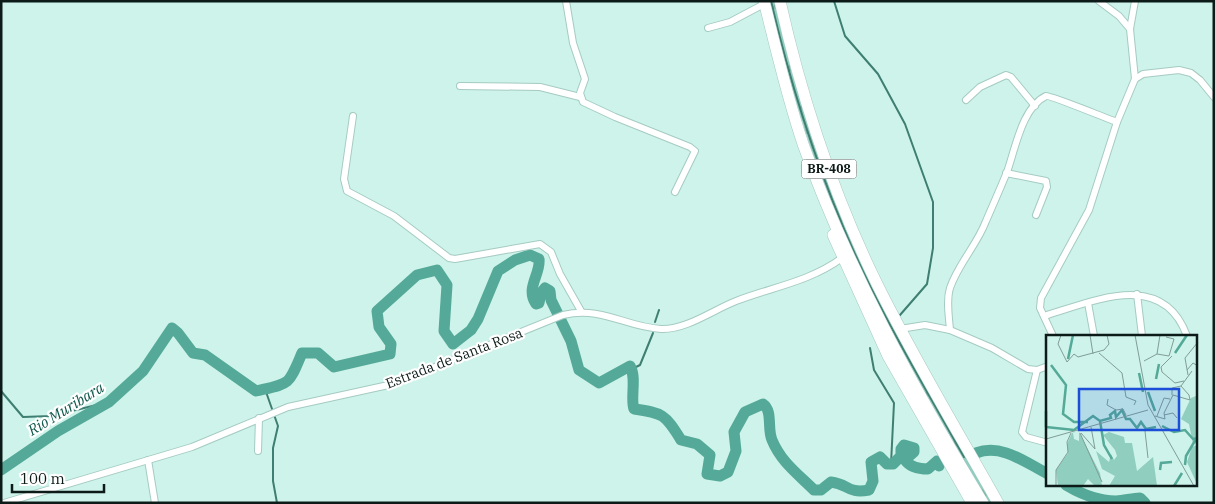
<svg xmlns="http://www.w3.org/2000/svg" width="1215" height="504" font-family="'IBM Plex Serif',serif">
<defs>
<pattern id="forest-firs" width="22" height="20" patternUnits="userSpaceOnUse" patternTransform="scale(1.25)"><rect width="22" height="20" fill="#90cec0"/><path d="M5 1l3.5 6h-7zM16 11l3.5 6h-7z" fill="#7bb0a4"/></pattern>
</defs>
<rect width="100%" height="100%" fill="#cdf3ea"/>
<path fill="url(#forest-firs)" d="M767,1H774L791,70L819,158L993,503H986C942,428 899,351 861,273C819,187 793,93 767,1Z"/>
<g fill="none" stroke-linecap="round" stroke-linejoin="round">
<g stroke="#3f7e72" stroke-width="2">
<path d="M771,1C789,79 813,155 844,229C877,308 922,382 964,457"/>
<polyline points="834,1 845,36 878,74 905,124 933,202 933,248 927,284 900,315"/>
<polyline points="655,322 659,310"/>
<polyline points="870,348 874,370 894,403 891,464"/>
<polyline points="632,369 640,365 653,333"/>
<polyline points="265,389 278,426 273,448 273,481 277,503"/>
<polyline points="1,391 23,417 51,416 109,402"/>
</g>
<g stroke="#54a998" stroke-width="11">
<path d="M976,453C1002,443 1026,463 1048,474"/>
<path d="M1,470L58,431L109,402L143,371L172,328L178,333L193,353L205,355L256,391C291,383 288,386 302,353H318L334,367L390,354L391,344L379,327L377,311L417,275L437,270L447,285L444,331L453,344L471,330L478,319L498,271L515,260L530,255L539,259C541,274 525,288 536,304L539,303L541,293L545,288L550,291L551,300L571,341L579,370L599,383L630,366C637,377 630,399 634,409C663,413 665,414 681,440L697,444L710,455L707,474L720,476L728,472L736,451L734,432L745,412L763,404C773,411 767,429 772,440C781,462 798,474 814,490H821L831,482C849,484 847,494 869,490L873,481L871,462L880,457L887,464H893L901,456V449L904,445L914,448V452L905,460C910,467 920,469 928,469L937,461L939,466"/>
<path d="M1066,485C1081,494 1099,501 1116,501C1124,501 1132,498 1140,498L1145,503"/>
</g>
<defs>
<g id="minor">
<polyline points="566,1 573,43 585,79 580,93 583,102 615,117 690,147 695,151 675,192"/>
<polyline points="1099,1 1119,16 1130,29"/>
<polyline points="708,28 730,22 764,4"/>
<polyline points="1135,79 1130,29 1135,1"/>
<polyline points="460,86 540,87 580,97"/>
<polyline points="966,100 980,87 1006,75 1011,77 1035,106"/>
<polyline points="353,116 344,179 347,191 394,216 449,258 455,259 540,244 551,252 560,274 581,311"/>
<polyline points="1006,173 1046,181 1047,187 1036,215"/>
<polyline points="1137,294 1142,336"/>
<polyline points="1088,303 1094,336"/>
<path d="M1044,316C1094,301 1163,269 1187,336"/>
<polyline points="900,329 925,325 950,330 992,348 1028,369 1037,370 1048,366"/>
<path d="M950,330C949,316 946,301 950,288C958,264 977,245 986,221C993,205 1000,189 1007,172C1015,150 1022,107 1046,96C1050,95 1108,119 1117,122"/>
<polyline points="1053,336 1040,308 1041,298 1089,210 1117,122 1135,79 1143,74 1179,70 1191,73 1200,80 1214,97"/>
<polyline points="1037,370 1022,432 1026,437 1048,443"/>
<polyline points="258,451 259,418"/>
<polyline points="148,460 155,503"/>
<path d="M4,503L192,447L288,407L393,384L563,315C603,306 625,327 661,329C686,330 713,310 736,301C772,287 809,282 842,258"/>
</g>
<g id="trunk">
<path d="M764,1C776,49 787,97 803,144C848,270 914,389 983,503"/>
<path d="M780,1C802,99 833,194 877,284C914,359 957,430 998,503"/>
<polyline points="833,235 888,356 972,503"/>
</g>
</defs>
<use href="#minor" stroke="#a5cbc2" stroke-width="8"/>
<use href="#trunk" stroke="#a5cbc2" stroke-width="12"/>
<use href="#minor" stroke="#fff" stroke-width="6"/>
<use href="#trunk" stroke="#fff" stroke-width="11"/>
</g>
<g text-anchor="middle" stroke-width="4.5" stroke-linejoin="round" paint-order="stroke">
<rect fill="#fff" stroke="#565f5d" stroke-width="1" x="801.5" y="159.5" width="55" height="19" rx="4"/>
<g font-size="12" font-weight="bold" fill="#0d1b18">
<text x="829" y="173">BR-408</text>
</g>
<g font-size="14" fill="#0d1b18" stroke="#fff">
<text transform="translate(454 358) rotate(-21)" y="5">Estrada de Santa Rosa</text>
</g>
<g font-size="15" font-style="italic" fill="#0e574b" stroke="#fff">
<text transform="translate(66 409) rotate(-32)" y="5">Rio Muribara</text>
</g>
</g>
<g transform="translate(1046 335)">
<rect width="151" height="151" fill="#cdf3ea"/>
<path d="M150,61L151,108L147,109L143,89L135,84L145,63ZM32,96L27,98L28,104L33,106V97L54,138L56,151H49L42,144L37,151H12L10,135L22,118L21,109L26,98ZM63,97L78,102L79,108H86L91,136L107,122L111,151H63L69,141L56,134L50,116L63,127L65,119L68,125L71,121L69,115L57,100ZM151,110V149L141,127L146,112Z" fill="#90cec0"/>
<path fill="none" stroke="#54a998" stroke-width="2.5" d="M129,18L141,0M22,24L27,0M5,30L20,50L17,79L28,87H42M93,38L97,57M110,44L113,29M102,57L109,76M0,76V92M54,86L58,110L66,124M116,91L128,97L139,95L147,104L152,103M0,92L28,95L47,81L54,86L65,83L64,80L69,76L70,82L76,75L80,84H84L91,93L95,87L100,94L110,92M139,130L140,121L150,104M114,135L115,128L126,127M128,151L136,138"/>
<path fill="none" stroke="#809d96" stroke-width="1" d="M15,0L12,9L21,27L28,19L32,22L58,15L63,9L61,0M44,0L47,19M89,0L102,70L148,151M53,18L76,38L80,62L90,66L88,70M111,19L123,21L128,4L120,2M126,21L115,32L116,37L129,48L138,46M98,26L111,19L114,0M141,35L147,28L152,31M142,40L139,23L152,7M126,60V53L135,51M62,64L61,70L70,75L77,74L80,80M118,80L127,78L131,83M109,81L119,84L118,78L127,60L144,65L143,60L135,51L146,36M111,81L118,63L124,64M99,96L102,123M34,98L56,147M35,98L49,114L45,92M0,104L102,75M10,151V135L22,117L21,107L25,98"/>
<path fill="#1d4ed8" fill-opacity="0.15" stroke="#1d4ed8" stroke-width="2.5" d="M33,54H133V95H33Z"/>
<rect width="151" height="151" fill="none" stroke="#0d1b18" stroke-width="2.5"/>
</g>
<rect width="1215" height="504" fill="none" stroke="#0d1b18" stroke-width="5"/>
<path d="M12 484v8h92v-8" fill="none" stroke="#0d1b18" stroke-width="2.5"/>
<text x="20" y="484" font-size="15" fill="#0d1b18" stroke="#ffffff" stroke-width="4" paint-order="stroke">100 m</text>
</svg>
